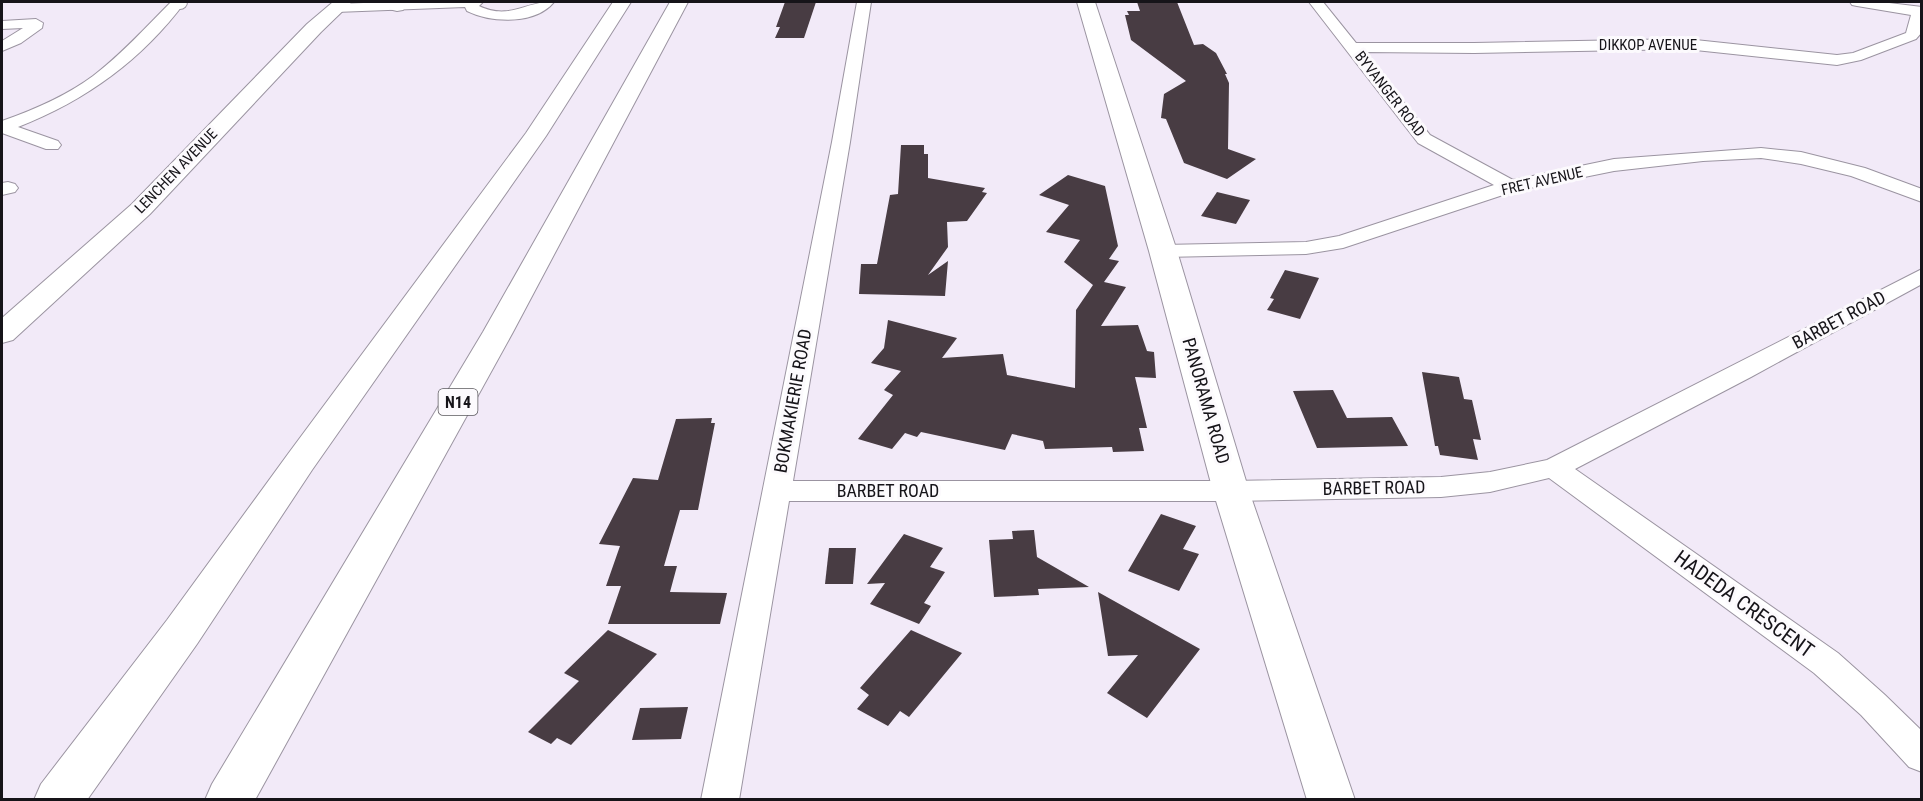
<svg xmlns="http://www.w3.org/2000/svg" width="1923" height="801" font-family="'Roboto Condensed',sans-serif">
<rect width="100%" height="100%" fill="#f2eaf8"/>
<g fill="#483c43">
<polygon points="785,2 816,2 804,38 775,38 780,27 776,27"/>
<polygon points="1137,2 1177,2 1194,45 1203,44 1216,53 1227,74 1225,74 1229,83 1228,149 1256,159 1227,179 1184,163 1166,119 1161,118 1164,94 1186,81 1131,40 1125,15 1129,15 1127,11 1140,11"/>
<polygon points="901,145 924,145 924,154 928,154 928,178 985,188 982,192 987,193 967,221 947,222 948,247 928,275 948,261 945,296 859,294 861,264 877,264 890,195 898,194"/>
<polygon points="1068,175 1105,186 1118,246 1109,259 1119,261 1104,282 1126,287 1101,326 1138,325 1147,351 1154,352 1156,378 1135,377 1147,428 1139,428 1144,451 1113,452 1112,447 1045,449 1043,441 1012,434 1005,450 921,432 917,437 905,433 892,449 858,439 893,395 884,390 901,371 871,363 884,348 888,320 957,338 942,358 1003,354 1007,375 1075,388 1076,310 1093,285 1064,262 1080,240 1046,232 1069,205 1039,195"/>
<polygon points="1217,192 1250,200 1236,224 1201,216"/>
<polygon points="1285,270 1319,278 1300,319 1267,310 1274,299 1270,298"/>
<polygon points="1422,372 1459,377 1464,399 1472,400 1481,440 1473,439 1478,460 1440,455 1438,446 1435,446"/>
<polygon points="1333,390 1347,418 1392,417 1408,446 1317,448 1293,391"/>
<polygon points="712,418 711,423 715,423 698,510 680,510 664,566 677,566 670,592 727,593 720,624 608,624 621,586 606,586 620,546 599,544 633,478 658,480 676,419"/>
<polygon points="1161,514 1196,526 1183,549 1199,554 1179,591 1128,571"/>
<polygon points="1034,530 1037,557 1089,587 1038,589 1039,595 994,597 989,540 1013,539 1012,531"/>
<polygon points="904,534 943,548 930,567 945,572 924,603 931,606 919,624 870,604 885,583 867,584"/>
<polygon points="829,548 856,548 853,584 825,584"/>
<polygon points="1098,592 1200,649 1147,718 1107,693 1138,655 1108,656"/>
<polygon points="608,630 657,654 571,745 557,738 551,744 528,732 579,681 564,673"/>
<polygon points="911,630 962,653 909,717 900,711 888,726 857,709 869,695 860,688"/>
<polygon points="688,707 681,739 632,740 640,708"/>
</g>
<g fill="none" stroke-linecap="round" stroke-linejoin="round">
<defs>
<polyline id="lane" points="178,2 180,2"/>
<g id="street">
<path d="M171,2H185C142,60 85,101 18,127L58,141L61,145L58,149H46L2,133V121C33,110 66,96 93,76C122,54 146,27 171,2Z"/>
<path d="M391,2H483L479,6C510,21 528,0 554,2C535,25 492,23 467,11L465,7L336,12L329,8L336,4Z"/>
<polygon points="857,2 871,2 850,142 793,481 1231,481 1441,477 1490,472 1547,460 1922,269 1922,284 1751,377 1575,469 1838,653 1885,695 1922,731 1922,772 1909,767 1861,715 1814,673 1549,478 1490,492 1441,497 1231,501 789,501 739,800 701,800 832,142"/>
<polygon points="1309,2 1323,2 1356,43 1474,43 1686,39 1837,55 1853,53 1906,33 1911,15 1857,6 1852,5 1850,2 1881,2 1922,7 1922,32 1916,39 1861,60 1837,65 1686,49 1474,53 1363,52 1430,135 1513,180 1614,159 1761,148 1801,152 1865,168 1922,189 1922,202 1851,176 1801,164 1761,158 1703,161 1614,171 1515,191 1343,248 1306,254 1163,257 1156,255 1152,251 1156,247 1163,245 1306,242 1339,236 1494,185 1418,143"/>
<polygon points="36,19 43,23 42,28 21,43 2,51 2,41 23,28 2,29 2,21"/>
<polygon points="8,182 15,184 18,188 15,192 2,195 2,183"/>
</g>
<g id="secondary">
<polygon points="333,2 352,2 321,32 150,214 13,340 2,343 2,318 132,204 307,24"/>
<polygon points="373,2 401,2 406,6 403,10 397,11 376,6"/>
<polygon points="1077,2 1095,2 1177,251 1249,491 1355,800 1307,800 1213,491 1149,251"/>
</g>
<g id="highway">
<polygon points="613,2 631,2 546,136 312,470 197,644 87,800 34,800 41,784 167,620 288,454 526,133"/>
<polygon points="670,2 688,2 513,332 255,800 205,800 212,784 483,332"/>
</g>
</defs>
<use href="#lane" stroke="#9b94a1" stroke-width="16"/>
<use href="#street" stroke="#9b94a1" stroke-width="2"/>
<use href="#secondary" stroke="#9b94a1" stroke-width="2"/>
<use href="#highway" stroke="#9b94a1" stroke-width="2"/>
<use href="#lane" stroke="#fff" stroke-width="14"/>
<use href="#street" fill="#fff" fill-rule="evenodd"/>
<use href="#secondary" fill="#fff" fill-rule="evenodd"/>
<use href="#highway" fill="#fff" fill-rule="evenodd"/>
</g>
<g text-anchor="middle" stroke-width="6" stroke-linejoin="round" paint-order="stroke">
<g font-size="15" fill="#161419" stroke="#fcfafd">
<text x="1648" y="50">DIKKOP AVENUE</text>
<text transform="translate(1390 94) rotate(52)" y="5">BYVANGER ROAD</text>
<text transform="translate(176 171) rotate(-46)" y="5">LENCHEN AVENUE</text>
<text transform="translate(1542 181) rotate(-13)" y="5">FRET AVENUE</text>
</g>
<rect fill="#fcfafd" stroke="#5b595d" stroke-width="1.5" x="438.5" y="389" width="39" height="26" rx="4.5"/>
<g font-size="16" font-weight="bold" fill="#161419">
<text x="458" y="408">N14</text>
</g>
<g font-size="18" fill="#161419" stroke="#fcfafd">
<text transform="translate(1839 320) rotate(-28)" y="6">BARBET ROAD</text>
<text transform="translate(793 401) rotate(-80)" y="6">BOKMAKIERIE ROAD</text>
<text transform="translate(1206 401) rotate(74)" y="6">PANORAMA ROAD</text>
<text transform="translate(1374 488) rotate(-1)" y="6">BARBET ROAD</text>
<text x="888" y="497">BARBET ROAD</text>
</g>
<g font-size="21" fill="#161419" stroke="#fcfafd">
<text transform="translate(1744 604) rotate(36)" y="7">HADEDA CRESCENT</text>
</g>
</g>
<rect width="1923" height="801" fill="none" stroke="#161419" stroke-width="6"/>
</svg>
